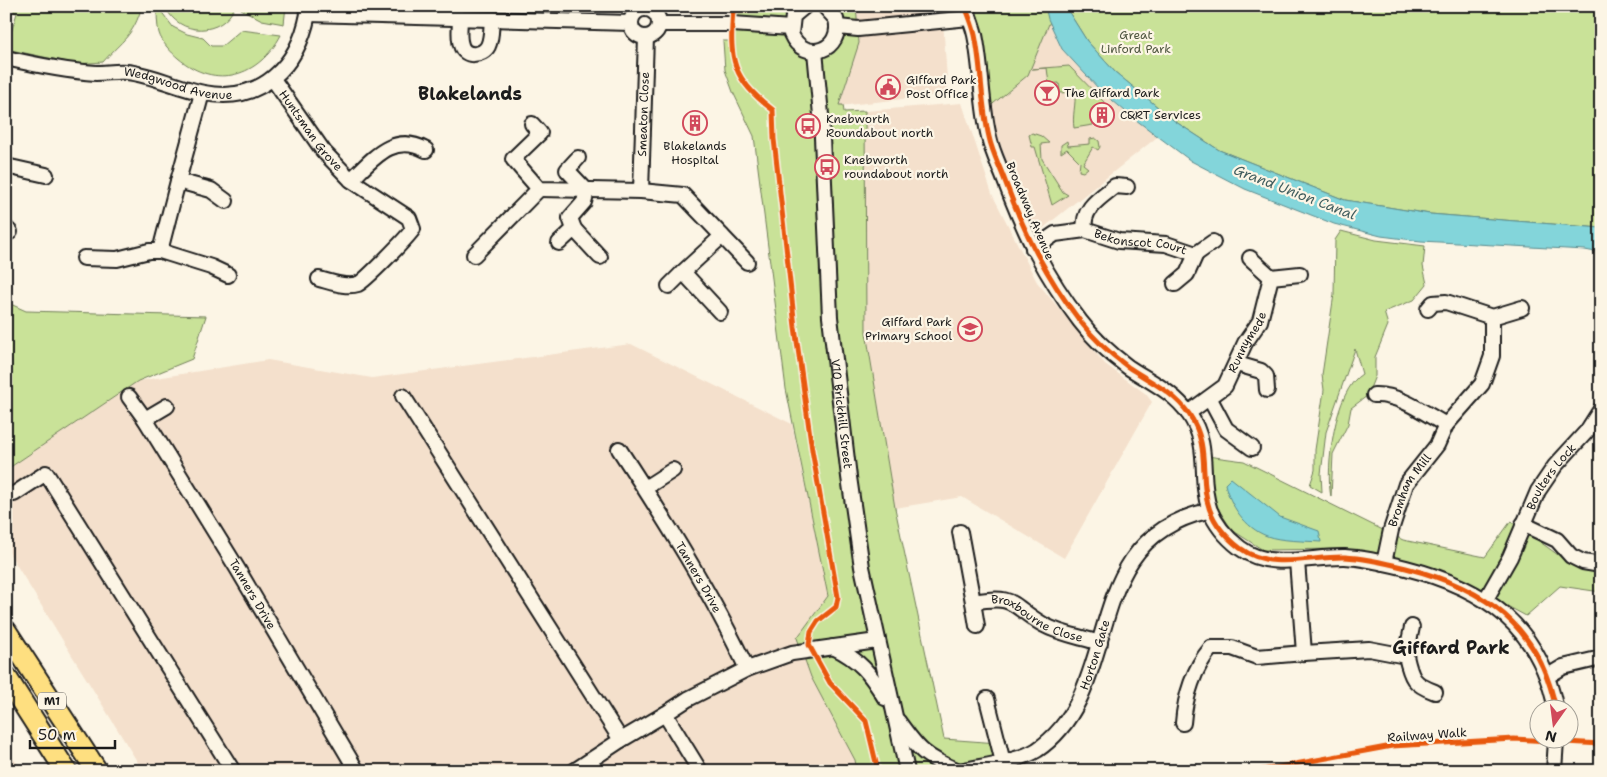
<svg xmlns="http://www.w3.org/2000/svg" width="1607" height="777" font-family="'Shantell Sans',sans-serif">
<rect width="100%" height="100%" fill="#fcf5e5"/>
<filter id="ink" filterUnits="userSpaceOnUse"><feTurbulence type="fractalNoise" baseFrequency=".02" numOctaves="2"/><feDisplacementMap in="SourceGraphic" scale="10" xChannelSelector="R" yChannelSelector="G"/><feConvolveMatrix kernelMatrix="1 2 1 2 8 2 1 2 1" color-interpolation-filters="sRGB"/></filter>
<g filter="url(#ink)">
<g fill="#f4e0cc">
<polygon points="856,6 942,6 948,94 839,106 859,43"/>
<polygon points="1051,19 1176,122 1032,237 988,108 1028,75"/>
<polygon points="962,103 992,194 1037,282 1105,364 1146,394 1152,402 1064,558 962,497 895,508 866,332 865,111"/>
<polygon points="631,344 792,424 828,596 797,638 811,677 855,760 857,771 143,771 6,548 6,470 138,381 268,360 372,378"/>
<polygon points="6,748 22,771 6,771"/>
</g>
<g fill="#c9e298" stroke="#727f5a">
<path d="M6,6H142C133,37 123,39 103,62L77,64L6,49L17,13L6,9Z"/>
<path d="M157,6L173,27L187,34L203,38L211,46H222L241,30L281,35C259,77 216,90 178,58C171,52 162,43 159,33C157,25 157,15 157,6Z"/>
<path d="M165,6H235C223,37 178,37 165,6Z"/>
<polygon points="241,6 286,6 284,24 262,20 241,9"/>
<polygon points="736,6 805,6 791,28 808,51 837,35 824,6 856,6 859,43 839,105 843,105 844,112 865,111 866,332 895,508 944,739 998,743 1003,762 1001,771 857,771 855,760 811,677 797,638 828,596 786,389 754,136 733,92 725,70 723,41 731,41"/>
<path d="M975,6H1046L1051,19L1028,75L988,108C988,74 985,38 975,6Z"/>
<polygon points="1065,6 1601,6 1601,228 1430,214 1345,200 1219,150 1176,122 1115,72 1087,41"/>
<path d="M1069,66L1107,105V107L1102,108V112L1093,113V125L1074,128C1072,116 1076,105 1075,92L1060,93L1059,83L1049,84L1047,68L1032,69Z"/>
<polygon points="1032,133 1041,136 1049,143 1041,144 1042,159 1063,192 1068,195 1052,205 1035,147 1032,147 1029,135"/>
<polygon points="1095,138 1099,141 1100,147 1098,150 1093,147 1083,164 1088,168 1083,172 1079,171 1080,162 1067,149 1061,153 1061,145 1067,141 1068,146 1090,144 1090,139"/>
<path d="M1341,231L1376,240L1425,246L1423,266L1427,284L1414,300L1384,312L1388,325L1375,357V376L1367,396L1351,408L1348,424L1333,454L1331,497C1325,468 1335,390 1362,374L1355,349L1326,432L1321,474L1322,492L1310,485L1315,470V450L1324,390L1322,375L1334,294L1335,240Z"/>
<polygon points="6,302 26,311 206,316 192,359 138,381 6,470"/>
<polygon points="1207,456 1244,461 1403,540 1485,557 1511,521 1572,565 1601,570 1601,592 1560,586 1526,616 1440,570 1341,549 1263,550 1232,530 1215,504"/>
</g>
<g fill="#83d5da" stroke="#5a8b8e">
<polygon points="1045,6 1065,6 1087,41 1115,72 1176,122 1219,150 1345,200 1430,214 1601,228 1601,253 1585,250 1421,241 1381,236 1334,224 1245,189 1191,161 1132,117 1099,89 1062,49 1048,19"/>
<path d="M1231,478L1280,517L1319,531L1321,542C1306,541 1280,541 1267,536C1245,528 1230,505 1225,484Z"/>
</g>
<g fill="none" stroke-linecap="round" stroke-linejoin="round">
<defs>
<g id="minor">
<polyline points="307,6 308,14 631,23"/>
<path d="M805,6L793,16L791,34C804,64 844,51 836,19L824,6"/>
<path d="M965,6C969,16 973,26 975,35C982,69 981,104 989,137C992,152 1000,167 1005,181C1025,234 1045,275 1080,321C1092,337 1112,355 1128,367C1149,381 1174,392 1189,414C1221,461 1181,502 1240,548C1270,571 1311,556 1345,557C1365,558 1386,563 1406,568C1485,588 1540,626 1556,710"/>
<circle cx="645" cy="23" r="14"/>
<path d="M460,18C460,26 458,37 461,45C464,58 483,56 488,46C492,38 491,27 492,19"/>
<polyline points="659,24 732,24 791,28"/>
<polyline points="838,27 858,29 969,18"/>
<path id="s1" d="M815,51L821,115L830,317L849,477L862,567L907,771"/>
<path id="s2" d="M6,58C36,65 65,71 96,73C106,73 117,71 127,72C154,75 177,88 204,93C261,104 298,66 308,14"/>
<path id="s3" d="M273,79L324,152L351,180"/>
<path id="s4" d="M532,124L540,133L513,159L539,189L641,191L646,37"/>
<polyline points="6,166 46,175"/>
<polyline points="178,181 202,93"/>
<polyline points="641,191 683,195 747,262"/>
<polyline points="6,228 10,232"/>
<polyline points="574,229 570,218 584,202 587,191 567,170 578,158"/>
<path d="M1085,230C1081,209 1100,198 1115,186L1127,187"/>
<polyline points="559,243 574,229 600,257"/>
<path id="s5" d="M1033,249L1055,234L1085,230L1119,241L1166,244L1196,254L1213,242"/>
<polyline points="160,251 211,267 228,275"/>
<polyline points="474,255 539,189"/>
<polyline points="84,258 117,259 149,251 160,251 178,181 211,190 226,201"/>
<polyline points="1250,258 1271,277"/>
<path d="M319,279C331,282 346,288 358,284C365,281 408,237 413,229L409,218L351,180C373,159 393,132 426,150"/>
<polyline points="1175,284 1187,274 1196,254"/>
<polyline points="669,286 683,272"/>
<polyline points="1428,309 1433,303 1446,302 1492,317"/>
<polyline points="720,312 683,272 722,236"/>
<polyline points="1237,364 1261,371 1266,376 1267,390"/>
<path d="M1374,395C1400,394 1424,413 1446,425"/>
<polyline points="403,396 621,740 574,771"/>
<polyline points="129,397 145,419"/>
<polyline points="1210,399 1226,429 1252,448"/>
<path id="s6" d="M167,406L145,419L237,568L357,771"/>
<path id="s7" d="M1188,413L1225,386L1245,343L1260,321L1271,277L1300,274"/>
<path id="s8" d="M619,449C664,518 712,594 747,669L688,699L665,714"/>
<polyline points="645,488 673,470"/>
<polyline points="14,494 46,473 233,771"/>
<polyline points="1523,524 1557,540 1571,556 1583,562 1601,565"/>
<path id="s9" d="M960,532L973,602C1018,594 1010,606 1044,625C1060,634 1082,637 1100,643"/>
<path id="s10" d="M1384,563L1391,530L1406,484L1437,445L1446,425L1482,384L1492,356V317L1522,308"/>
<path id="s11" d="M1486,599L1510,557L1538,491L1555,466L1587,431L1601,409"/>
<polyline points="973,602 977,626"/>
<path d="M833,647C860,660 870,673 885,698"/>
<path d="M1304,653L1369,649L1406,656C1411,678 1413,684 1435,692"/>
<polyline points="1406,656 1412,627"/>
<polyline points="747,669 792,653 877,641"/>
<polyline points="1548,676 1563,667 1601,658"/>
<polyline points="987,699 1003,762"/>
<path d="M898,721C918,749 925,758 959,771"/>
<path d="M1183,723C1185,696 1194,668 1211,648H1232L1257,657L1304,653L1297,561"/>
<polyline points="621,740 665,714 700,771"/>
<path id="s12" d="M959,771C981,766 1018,762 1037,750C1127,689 1075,540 1208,511"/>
<polyline points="1554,771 1556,740"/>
</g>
<g id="highway">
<polyline points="6,631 97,771"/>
<polyline points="6,677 66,771"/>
</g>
</defs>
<use href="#minor" stroke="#1c1c1c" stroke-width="18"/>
<use href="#highway" stroke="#1c1c1c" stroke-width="24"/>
<use href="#minor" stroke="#fcf5e5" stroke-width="14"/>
<use href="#highway" stroke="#fedf80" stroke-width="20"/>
<defs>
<g id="cycleway">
<path d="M765,6L757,9L733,10C729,60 732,79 773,110L774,139L795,327L812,450L838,597L836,607L818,621L811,632L809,645L830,683L866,721L878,771"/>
<path d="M965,6C969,16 973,26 975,35C982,69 981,104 989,137C992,152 1000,167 1005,181C1025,234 1045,275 1080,321C1092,337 1112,355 1128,367C1149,381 1174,392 1189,414C1221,461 1181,502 1240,548C1270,571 1311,556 1345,557C1365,558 1386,563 1406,568C1485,588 1540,626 1556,710"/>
<polyline points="1257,771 1392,746 1514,739 1601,744"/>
</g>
</defs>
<use href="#cycleway" stroke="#fcf5e5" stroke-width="8"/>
<use href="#cycleway" stroke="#e8590c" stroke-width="5"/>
</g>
</g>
<defs>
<symbol id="civic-ring" viewBox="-11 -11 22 22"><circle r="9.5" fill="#fcf5e5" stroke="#d1495b" stroke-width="1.5"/><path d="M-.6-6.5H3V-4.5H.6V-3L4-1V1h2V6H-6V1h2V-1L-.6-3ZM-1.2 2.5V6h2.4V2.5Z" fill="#d1495b"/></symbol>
<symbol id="bar-ring" viewBox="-11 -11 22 22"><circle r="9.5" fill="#fcf5e5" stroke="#d1495b" stroke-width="1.5"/><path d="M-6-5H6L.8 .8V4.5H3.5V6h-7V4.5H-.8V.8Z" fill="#d1495b"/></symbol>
<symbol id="building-ring" viewBox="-11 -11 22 22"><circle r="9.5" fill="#fcf5e5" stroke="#d1495b" stroke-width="1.5"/><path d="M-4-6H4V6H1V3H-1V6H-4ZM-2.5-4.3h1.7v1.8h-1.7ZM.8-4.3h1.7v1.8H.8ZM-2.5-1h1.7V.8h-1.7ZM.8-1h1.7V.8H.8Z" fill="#d1495b"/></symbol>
<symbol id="bus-ring" viewBox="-11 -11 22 22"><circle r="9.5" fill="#fcf5e5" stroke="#d1495b" stroke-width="1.5"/><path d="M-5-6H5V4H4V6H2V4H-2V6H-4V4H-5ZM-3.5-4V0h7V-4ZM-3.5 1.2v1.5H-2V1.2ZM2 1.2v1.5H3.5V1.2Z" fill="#d1495b"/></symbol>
<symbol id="school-ring" viewBox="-11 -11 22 22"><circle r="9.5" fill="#fcf5e5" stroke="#d1495b" stroke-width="1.5"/><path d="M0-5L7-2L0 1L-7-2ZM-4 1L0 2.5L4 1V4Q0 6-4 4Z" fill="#d1495b"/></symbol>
</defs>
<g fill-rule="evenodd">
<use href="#civic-ring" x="874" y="73" width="28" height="28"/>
<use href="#bar-ring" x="1033" y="79" width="28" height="28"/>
<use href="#building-ring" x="1088" y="101" width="28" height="28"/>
<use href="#building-ring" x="681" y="109" width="28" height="28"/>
<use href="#bus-ring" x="794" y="112" width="28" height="28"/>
<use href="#bus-ring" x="813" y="153" width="28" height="28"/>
<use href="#school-ring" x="956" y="315" width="28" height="28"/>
</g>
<g text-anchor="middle" stroke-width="4.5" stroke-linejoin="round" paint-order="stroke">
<rect fill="#fcf5e5" stroke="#5f5d58" stroke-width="1" x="38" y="692.5" width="28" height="17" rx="4"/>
<g font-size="11" font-weight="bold" fill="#1c1c1c">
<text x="52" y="705">M1</text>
</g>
<g font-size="12" fill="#505741" stroke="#fcf5e5">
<text x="1136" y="39">Great<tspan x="1136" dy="14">Linford Park</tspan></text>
</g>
<g font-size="12" fill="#1c1c1c" stroke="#fcf5e5" text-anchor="start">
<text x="906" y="84">Giffard Park<tspan x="906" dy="14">Post Office</tspan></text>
<text x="1064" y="97">The Giffard Park</text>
<text x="1120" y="119">C&amp;RT Services</text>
<text x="826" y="123">Knebworth<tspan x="826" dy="14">Roundabout north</tspan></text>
<text x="695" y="150" text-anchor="middle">Blakelands<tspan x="695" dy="14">Hospital</tspan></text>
<text x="844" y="164">Knebworth<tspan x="844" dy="14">roundabout north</tspan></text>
<text x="952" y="326" text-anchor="end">Giffard Park<tspan x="952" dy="14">Primary School</tspan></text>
</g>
<g font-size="12" fill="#1c1c1c" stroke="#fcf5e5">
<text dy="4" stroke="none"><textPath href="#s2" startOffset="175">Wedgwood Avenue</textPath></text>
<text dy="4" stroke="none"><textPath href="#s4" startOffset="268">Smeaton Close</textPath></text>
<text dy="4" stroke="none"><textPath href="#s3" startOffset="64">Huntsman Grove</textPath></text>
<text transform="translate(1030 211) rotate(67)" y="4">Broadway Avenue</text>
<text dy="4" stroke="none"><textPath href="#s5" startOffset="114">Bekonscot Court</textPath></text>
<text dy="4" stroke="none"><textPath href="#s7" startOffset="95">Runnymede</textPath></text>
<text dy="4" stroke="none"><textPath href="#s1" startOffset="364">V10 Brickhill Street</textPath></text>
<text dy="4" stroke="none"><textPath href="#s11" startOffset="139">Boulters Lock</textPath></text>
<text dy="4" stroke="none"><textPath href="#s10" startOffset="78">Bromham Mill</textPath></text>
<text dy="4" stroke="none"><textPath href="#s8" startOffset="151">Tanners Drive</textPath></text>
<text dy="4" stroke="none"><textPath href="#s6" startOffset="231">Tanners Drive</textPath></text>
<text dy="4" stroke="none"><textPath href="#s9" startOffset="140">Broxbourne Close</textPath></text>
<text dy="4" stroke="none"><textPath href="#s12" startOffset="195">Horton Gate</textPath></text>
<text transform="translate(1427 735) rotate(-4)" y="4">Railway Walk</text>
</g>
<g font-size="14" font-style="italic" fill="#405d5e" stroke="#fcf5e5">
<text transform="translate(1295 192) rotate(21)" y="5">Grand Union Canal</text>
</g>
<g font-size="18" font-weight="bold" fill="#1c1c1c" stroke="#fcf5e5">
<text x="470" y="100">Blakelands</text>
<text x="1451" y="654">Giffard Park</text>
</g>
</g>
<rect width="1607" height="777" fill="none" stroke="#fcf5e5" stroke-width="25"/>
<rect x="12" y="12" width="1582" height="752" fill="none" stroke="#1c1c1c" stroke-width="2" filter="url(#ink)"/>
<g transform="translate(1554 724) rotate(194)"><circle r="24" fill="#fcf5e5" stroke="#a29e95"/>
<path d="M0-4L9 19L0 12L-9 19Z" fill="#d1495b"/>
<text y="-8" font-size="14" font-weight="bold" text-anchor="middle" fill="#1c1c1c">N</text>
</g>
<path d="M30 740v8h85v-8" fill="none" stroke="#1c1c1c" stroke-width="2.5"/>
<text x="38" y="740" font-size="15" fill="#1c1c1c" stroke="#fcf5e5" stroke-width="4" paint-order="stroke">50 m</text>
</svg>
